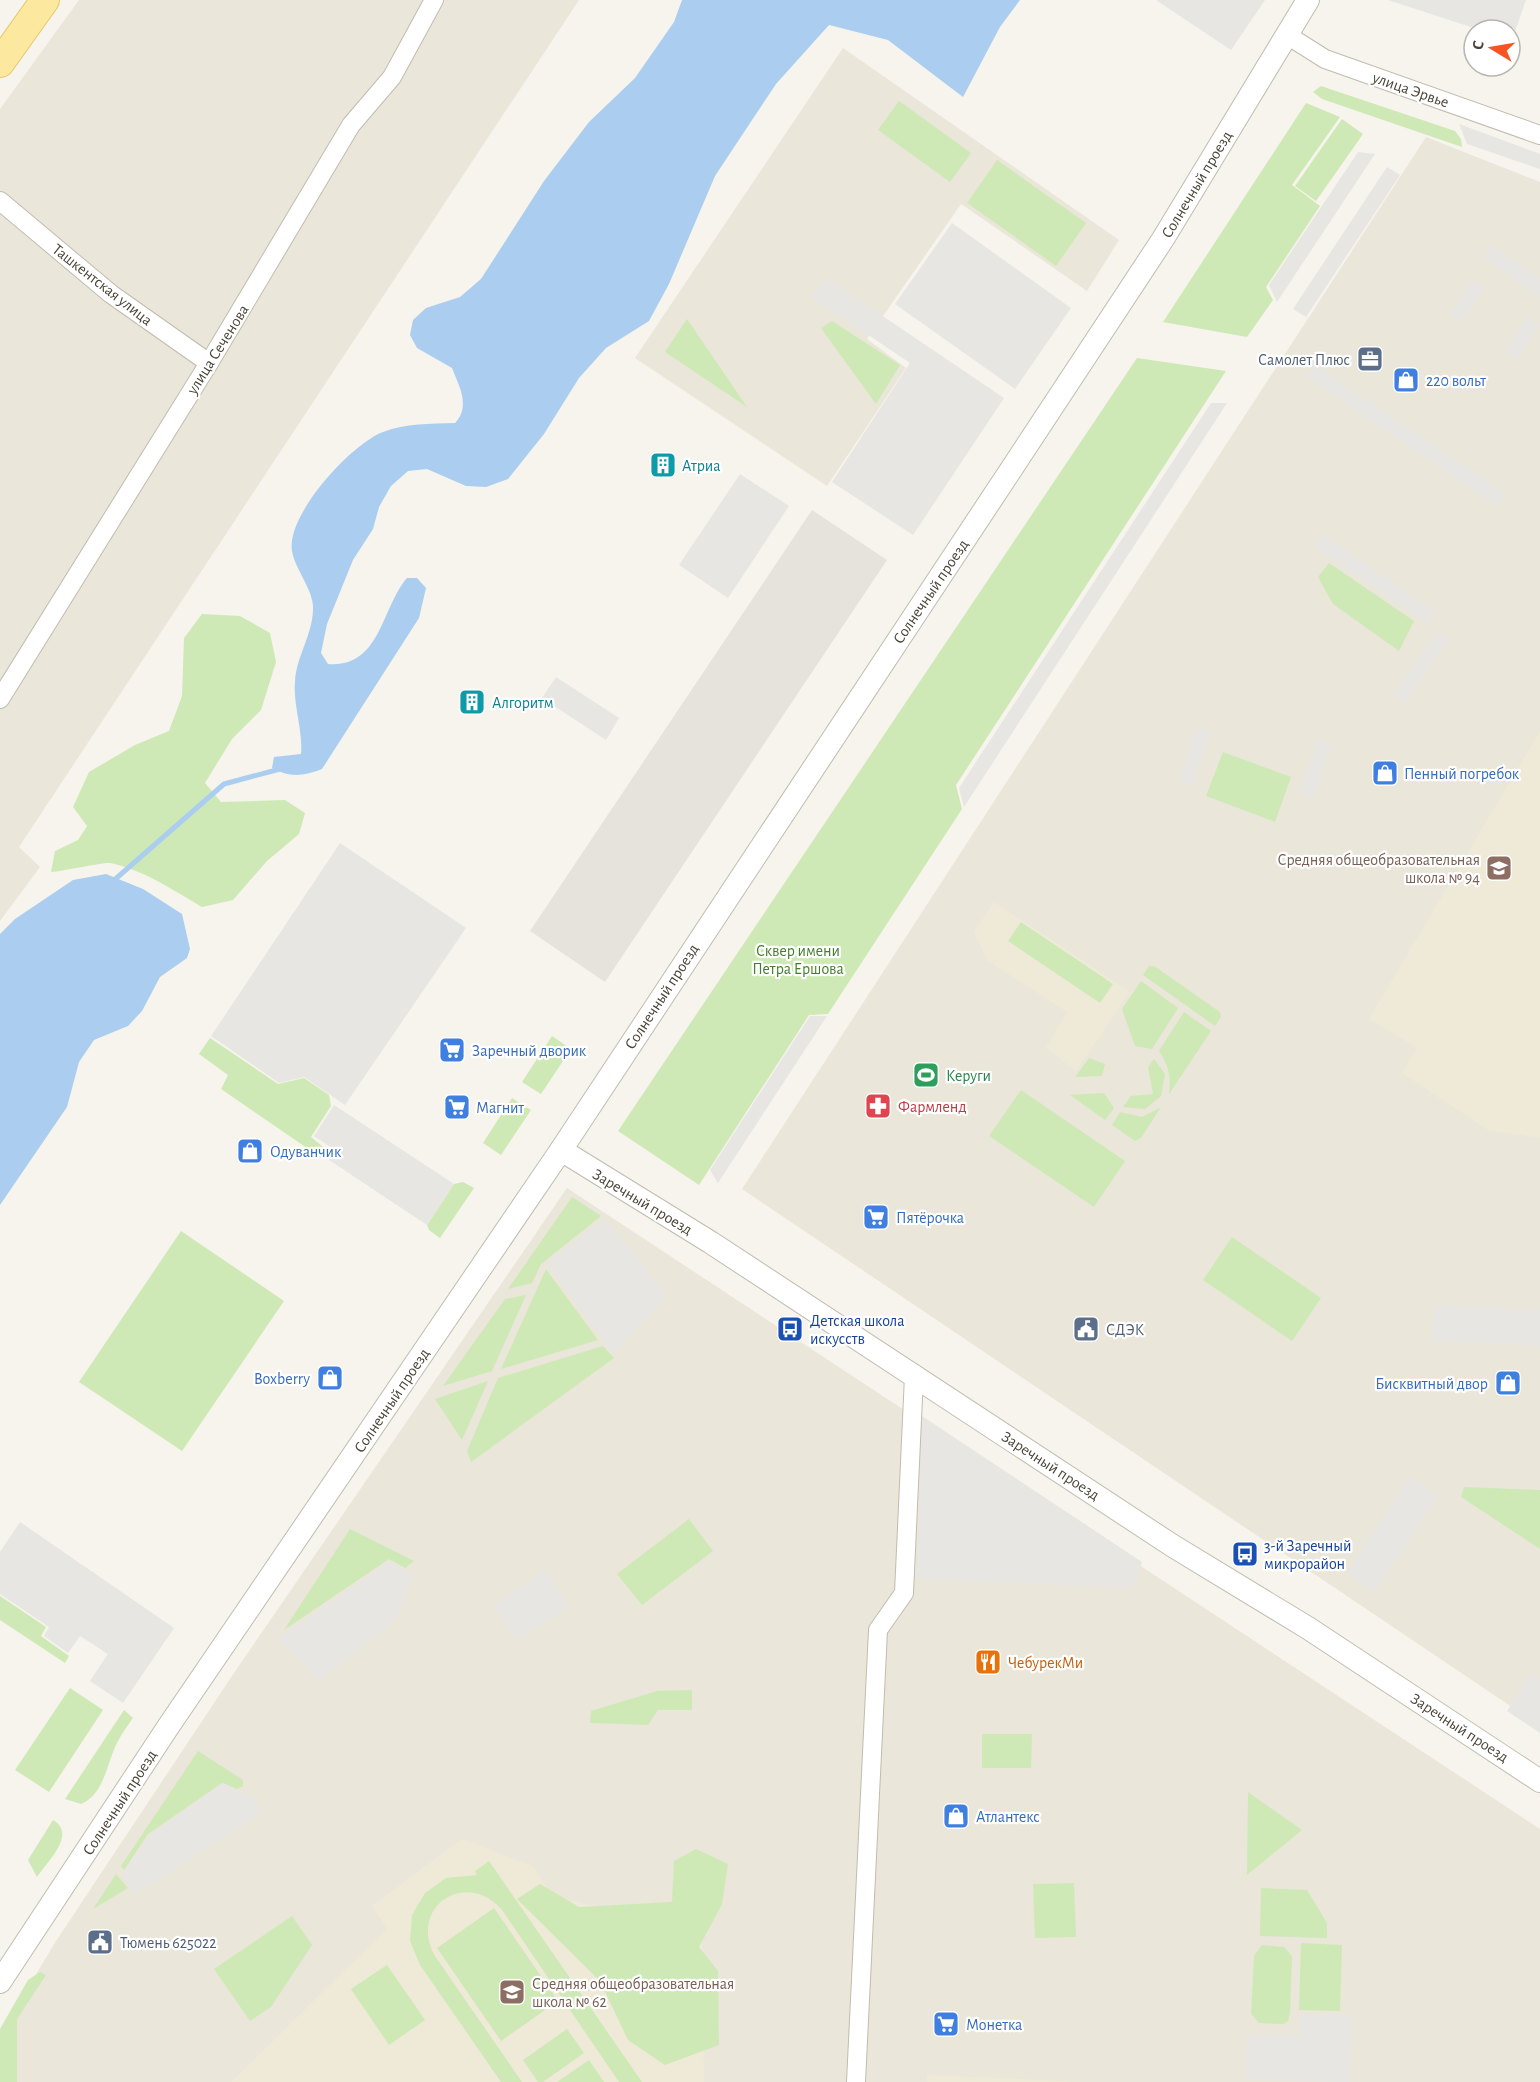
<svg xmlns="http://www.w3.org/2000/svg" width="1540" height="2082" font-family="'Alegreya Sans',sans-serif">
<rect width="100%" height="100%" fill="#f6f4ec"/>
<g fill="#eae6da">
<polygon points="79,0 579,0 19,847 40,867 0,921 0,109"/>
<polygon points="843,48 1119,240 1087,291 961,204 867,339 906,368 827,486 635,358"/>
<polygon points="1426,137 1540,182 1540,1726 742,1189"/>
<polygon points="567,1188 1540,1829 1540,2082 0,2082 0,2035 56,1941 234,1673"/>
</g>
<polygon fill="#e6e3dd" points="812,510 887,560 605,982 530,931"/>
<g fill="#eeead7">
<polygon points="1540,731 1540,1138 1488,1130 1402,1073 1417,1048 1369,1019"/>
<polygon points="994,902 1130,992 1076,1071 1046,1048 1067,1012 987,960 974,932"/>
<polygon points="462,1839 533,1866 553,1897 702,1929 704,2082 231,2082 387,1929 372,1906"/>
<polygon points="927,2075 1085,2082 927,2082"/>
</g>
<g fill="#cee9b6">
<polygon points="1321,86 1455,131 1461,139 1462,147 1322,99 1313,92"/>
<polygon points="899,101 971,153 950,182 878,130"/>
<polygon points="1306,103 1340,117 1292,185 1320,206 1266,287 1273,300 1247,337 1163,322"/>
<polygon points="1342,119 1363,134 1316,201 1295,186"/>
<polygon points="997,160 1086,223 1056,266 967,203"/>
<polygon points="687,319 747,407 665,352"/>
<polygon points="832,321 900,365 876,404 821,328"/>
<polygon points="1137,358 1226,371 956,785 962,809 828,1014 809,1015 699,1185 618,1131"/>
<polygon points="1329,563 1414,621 1399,651 1333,604 1318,577"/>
<path d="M202,614L240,616L270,633L276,662L261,710L232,739L205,783L221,802L285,800L305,813L299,834L267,861L233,900L202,907C175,891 142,869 110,863C104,862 63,871 51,872L55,851L78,840L87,826L73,807L89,772L135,745L169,731L182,696L184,638Z"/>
<polygon points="1223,752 1291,777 1275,822 1206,796"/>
<polygon points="1021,922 1113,984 1100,1003 1008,941"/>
<polygon points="1149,966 1154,966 1220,1012 1221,1017 1215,1026 1143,975"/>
<polygon points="1141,981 1178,1008 1152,1049 1135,1046 1122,1009"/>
<path d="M1184,1012L1211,1031L1169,1094C1171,1076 1169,1066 1159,1051Z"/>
<polygon points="552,1036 571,1049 541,1094 522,1082"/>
<polygon points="210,1038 278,1084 304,1078 329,1095 331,1106 311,1137 328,1151 323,1159 221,1089 228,1075 199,1054"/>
<polygon points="1089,1058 1105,1064 1102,1076 1075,1077"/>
<polygon points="1154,1059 1165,1074 1161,1096 1145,1109 1123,1107 1131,1096 1153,1094 1148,1067"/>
<polygon points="1021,1090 1125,1161 1094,1207 989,1136"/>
<polygon points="1104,1093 1114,1108 1105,1120 1070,1095"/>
<polygon points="512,1098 531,1110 501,1155 483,1143"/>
<polygon points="1161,1107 1141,1138 1135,1141 1112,1125 1120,1112 1142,1117"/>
<polygon points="463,1182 474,1188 440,1238 429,1230 427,1225 454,1184"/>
<polygon points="572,1197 601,1216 541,1264 532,1283 508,1289"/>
<polygon points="181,1231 284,1301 182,1451 79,1382"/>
<polygon points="1232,1237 1321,1298 1292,1341 1203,1280"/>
<polygon points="546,1269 598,1340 501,1369"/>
<polygon points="526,1295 492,1371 443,1386 505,1299"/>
<polygon points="603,1346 614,1358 471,1462 467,1451 498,1378"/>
<polygon points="488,1381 462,1440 435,1399"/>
<polygon points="1464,1487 1540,1490 1540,1549 1461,1497"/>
<polygon points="689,1519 713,1551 642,1605 617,1574"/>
<polygon points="350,1529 414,1561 405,1568 389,1559 284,1630"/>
<polygon points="0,1596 46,1627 41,1636 69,1656 65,1663 0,1620"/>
<polygon points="70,1688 103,1710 49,1792 15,1770"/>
<polygon points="692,1690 692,1710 658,1710 648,1725 590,1723 591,1711 657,1691"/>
<path d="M124,1710L133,1718C128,1725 122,1733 118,1741C107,1761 105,1794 81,1804L65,1799Z"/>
<polygon points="982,1734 1032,1734 1031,1768 982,1768"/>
<polygon points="198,1751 243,1780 243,1786 237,1789 222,1783 148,1834 124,1870 121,1866"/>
<polygon points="1248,1792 1302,1830 1247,1875"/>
<path d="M53,1820C77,1834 48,1861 37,1877L28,1860Z"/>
<polygon points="696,1849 728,1864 722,1904 699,1947 718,1971 719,2045 665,2065 628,2040 600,1981 517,1899 540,1884 579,1907 672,1902 674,1861"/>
<path d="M489,1861L642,2082H619L502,1910C465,1868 408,1908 435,1956L522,2082H501L420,1965L410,1941L412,1915L425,1893L446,1878L477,1875L475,1871Z"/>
<polygon points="116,1874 128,1888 93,1909"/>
<polygon points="1074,1883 1076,1937 1035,1938 1033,1884"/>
<polygon points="1261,1888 1307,1890 1327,1923 1327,1938 1260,1936"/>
<polygon points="494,1908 558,2001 501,2041 437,1948"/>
<polygon points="292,1916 312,1945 271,2007 250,2021 214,1969"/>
<polygon points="1301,1943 1342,1945 1340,2011 1299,2010"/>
<polygon points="1262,1945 1284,1947 1292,1956 1290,2013 1288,2021 1283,2024 1259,2023 1251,2014 1254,1956"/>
<polygon points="387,1965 425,2020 389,2045 351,1989"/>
<polygon points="40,1972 46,1975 17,2019 17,2082 0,2082 0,2029 28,1980"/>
<polygon points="567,2029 584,2053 543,2082 538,2082 523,2060"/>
<polygon points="589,2060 604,2082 557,2082"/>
</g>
<g fill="#e8e6e3">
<polygon points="1156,0 1265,0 1231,50"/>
<polygon points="1388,0 1526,0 1512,40 1510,30 1480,30"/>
<polygon points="1459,124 1540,154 1540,169 1467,144"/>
<polygon points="1358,152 1375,154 1277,302 1269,285"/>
<polygon points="1387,167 1400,175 1306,317 1293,309"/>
<polygon points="952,223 1071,308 1015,389 895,304"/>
<polygon points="1491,245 1540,279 1540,297 1482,257"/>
<polygon points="825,277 1004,398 913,535 832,482 910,363 812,297"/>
<polygon points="1472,280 1484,288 1462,322 1450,314"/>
<polygon points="1528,316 1540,325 1517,359 1505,350"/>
<polygon points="1314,364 1506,494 1498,507 1306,376"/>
<polygon points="1211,403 1227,403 964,807 959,788"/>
<polygon points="740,474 789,506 728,598 679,565"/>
<polygon points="1322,534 1436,612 1428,624 1314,546"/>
<polygon points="1438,631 1449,639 1405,703 1393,694"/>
<polygon points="556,677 619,718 606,740 542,698"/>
<polygon points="1197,726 1211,731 1193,785 1179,781"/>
<polygon points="1318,739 1332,743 1314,798 1300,793"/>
<polygon points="340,843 466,928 345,1105 304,1077 279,1083 211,1036"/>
<polygon points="810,1016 827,1016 718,1183 710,1170"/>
<polygon points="334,1105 454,1184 427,1225 329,1160 335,1150 314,1136"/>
<polygon points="605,1218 667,1296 613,1354 546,1263"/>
<polygon points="1434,1305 1540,1310 1540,1346 1432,1341"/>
<polygon points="922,1416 1142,1562 1133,1588 917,1579"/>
<polygon points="1409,1477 1438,1496 1375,1591 1347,1573"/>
<polygon points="20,1522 174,1628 123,1703 90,1681 108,1654 80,1636 68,1653 44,1636 49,1627 0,1594 0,1552"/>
<polygon points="390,1561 414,1576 395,1620 319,1681 278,1638"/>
<polygon points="545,1570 569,1607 517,1641 493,1605"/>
<polygon points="1531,1673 1540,1679 1540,1733 1507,1711"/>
<polygon points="223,1783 255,1799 263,1812 135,1894 122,1876 149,1835"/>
<polygon points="1300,2014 1352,2015 1350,2082 1246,2080 1247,2035 1299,2036"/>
</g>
<g fill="#abcef0">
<path d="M682,0H1020L1000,27L963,97L888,40L829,25L776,84L715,176L669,284L649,321L606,348L579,378L544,434L508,479L486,487L466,486L427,469L408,471L391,486L379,507L373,529L353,560L327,624L321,653L328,664C381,668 381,608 407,578H417L426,588L419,618L322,769C304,776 290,778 272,768L274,757L301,754C303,729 293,706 295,682C296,656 314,633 313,606C312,588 295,569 292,551C286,515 351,444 383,432C406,423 430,424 455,423C471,406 459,386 452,368L417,348L410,335L413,320L426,308L460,297L481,279L544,181L589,122L635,78L674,22Z"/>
<polygon points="106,874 143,889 182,914 190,949 187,958 160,977 142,1011 128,1026 94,1040 79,1062 67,1107 0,1205 0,934 15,919 73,880"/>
</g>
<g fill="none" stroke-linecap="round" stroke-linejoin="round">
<polyline stroke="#abcef0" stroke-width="5" points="112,882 224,784 280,769"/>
<defs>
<g id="minor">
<polyline points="1287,35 1325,59 1540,135"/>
<polyline points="0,201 111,294 209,363"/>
<polyline points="0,699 209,363 351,125 392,77 434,0"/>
<polyline points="856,2082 878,1630 904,1593 914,1376"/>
</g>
<g id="tertiary">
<polyline points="561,1150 710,1242 1173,1546 1308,1628 1540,1781"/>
<polyline points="0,1982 168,1727 561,1150 1018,459 1163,239 1308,0"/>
</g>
<polyline id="primary" points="0,63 45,0"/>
</defs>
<use href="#minor" stroke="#c1bcaf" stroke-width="20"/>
<use href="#tertiary" stroke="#c1bcaf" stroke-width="24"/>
<use href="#primary" stroke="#e3c96d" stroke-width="30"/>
<use href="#minor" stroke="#fff" stroke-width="18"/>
<use href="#tertiary" stroke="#fff" stroke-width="22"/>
<use href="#primary" stroke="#fce99f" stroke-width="28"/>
</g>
<defs>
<symbol id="office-square" viewBox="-11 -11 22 22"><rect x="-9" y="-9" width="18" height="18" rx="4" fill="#5c6f8a" stroke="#fff"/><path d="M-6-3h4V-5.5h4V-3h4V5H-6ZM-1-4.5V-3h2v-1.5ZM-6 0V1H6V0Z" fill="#fff"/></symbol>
<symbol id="shop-square" viewBox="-11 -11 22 22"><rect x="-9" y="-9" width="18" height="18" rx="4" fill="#3f7fe0" stroke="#fff"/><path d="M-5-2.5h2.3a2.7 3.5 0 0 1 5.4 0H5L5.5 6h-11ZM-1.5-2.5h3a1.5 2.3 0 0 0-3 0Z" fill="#fff"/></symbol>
<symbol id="building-square" viewBox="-11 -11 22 22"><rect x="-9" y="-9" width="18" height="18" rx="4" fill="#0f9aa8" stroke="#fff"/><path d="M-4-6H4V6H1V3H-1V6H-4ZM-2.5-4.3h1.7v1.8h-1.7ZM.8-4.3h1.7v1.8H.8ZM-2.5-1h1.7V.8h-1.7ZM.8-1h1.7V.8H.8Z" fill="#fff"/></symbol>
<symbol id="school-square" viewBox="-11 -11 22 22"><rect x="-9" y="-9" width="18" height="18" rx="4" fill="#8d6e63" stroke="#fff"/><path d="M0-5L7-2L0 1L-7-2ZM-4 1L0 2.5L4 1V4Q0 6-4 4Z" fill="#fff"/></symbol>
<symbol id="supermarket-square" viewBox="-11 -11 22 22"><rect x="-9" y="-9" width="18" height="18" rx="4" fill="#3f7fe0" stroke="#fff"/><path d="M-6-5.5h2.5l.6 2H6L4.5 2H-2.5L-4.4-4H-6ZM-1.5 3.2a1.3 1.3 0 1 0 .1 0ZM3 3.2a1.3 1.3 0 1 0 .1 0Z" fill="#fff"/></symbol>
<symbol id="stadium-square" viewBox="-11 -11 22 22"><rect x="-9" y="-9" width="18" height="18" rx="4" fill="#2e9e5b" stroke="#fff"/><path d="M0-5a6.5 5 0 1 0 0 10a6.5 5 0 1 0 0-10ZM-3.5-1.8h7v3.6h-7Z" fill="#fff"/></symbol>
<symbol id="pharmacy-square" viewBox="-11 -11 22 22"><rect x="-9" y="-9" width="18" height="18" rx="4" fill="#e0444e" stroke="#fff"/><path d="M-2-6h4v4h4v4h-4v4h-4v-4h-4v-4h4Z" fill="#fff"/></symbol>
<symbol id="bus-square" viewBox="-11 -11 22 22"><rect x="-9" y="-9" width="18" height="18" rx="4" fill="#1a4fb4" stroke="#fff"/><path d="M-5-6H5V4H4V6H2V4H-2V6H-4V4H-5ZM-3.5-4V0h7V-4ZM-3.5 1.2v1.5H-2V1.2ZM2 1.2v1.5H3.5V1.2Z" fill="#fff"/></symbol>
<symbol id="civic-square" viewBox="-11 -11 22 22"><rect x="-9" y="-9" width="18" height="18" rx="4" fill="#5c6f8a" stroke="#fff"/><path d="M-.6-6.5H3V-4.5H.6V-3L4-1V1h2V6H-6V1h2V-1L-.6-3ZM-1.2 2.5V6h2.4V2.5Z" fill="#fff"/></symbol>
<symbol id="restaurant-square" viewBox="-11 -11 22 22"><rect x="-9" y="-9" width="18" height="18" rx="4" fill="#e8710a" stroke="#fff"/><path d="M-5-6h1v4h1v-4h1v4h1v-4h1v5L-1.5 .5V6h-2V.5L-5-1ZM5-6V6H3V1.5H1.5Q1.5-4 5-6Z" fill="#fff"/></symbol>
</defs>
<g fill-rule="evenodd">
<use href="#office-square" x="1355" y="344" width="30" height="30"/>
<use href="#shop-square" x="1391" y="365" width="30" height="30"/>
<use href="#building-square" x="648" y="450" width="30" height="30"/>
<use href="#building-square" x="457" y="687" width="30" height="30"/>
<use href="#shop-square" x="1370" y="758" width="30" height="30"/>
<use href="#school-square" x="1484" y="853" width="30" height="30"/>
<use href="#supermarket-square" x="437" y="1035" width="30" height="30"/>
<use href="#stadium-square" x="911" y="1060" width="30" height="30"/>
<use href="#pharmacy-square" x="863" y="1091" width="30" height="30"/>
<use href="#supermarket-square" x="442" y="1092" width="30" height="30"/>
<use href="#shop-square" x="235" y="1136" width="30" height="30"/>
<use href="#supermarket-square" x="861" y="1202" width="30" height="30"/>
<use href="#bus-square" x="775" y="1314" width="30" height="30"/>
<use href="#civic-square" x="1071" y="1314" width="30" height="30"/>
<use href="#shop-square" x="315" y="1363" width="30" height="30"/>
<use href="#shop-square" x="1493" y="1368" width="30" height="30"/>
<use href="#bus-square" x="1230" y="1539" width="30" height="30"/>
<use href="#restaurant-square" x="973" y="1647" width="30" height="30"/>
<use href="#shop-square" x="941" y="1801" width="30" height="30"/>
<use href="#civic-square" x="85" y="1927" width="30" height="30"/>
<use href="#school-square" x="497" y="1977" width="30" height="30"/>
<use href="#supermarket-square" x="931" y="2009" width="30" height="30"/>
</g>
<g text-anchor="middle" stroke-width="4.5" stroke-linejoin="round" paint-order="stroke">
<g font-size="16" fill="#4b4539" stroke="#fff">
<text transform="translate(1411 89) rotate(19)" y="6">улица Эрвье</text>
<text transform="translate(1196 184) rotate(-59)" y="6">Солнечный проезд</text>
<text transform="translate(103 284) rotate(38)" y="6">Ташкентская улица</text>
<text transform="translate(217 349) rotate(-58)" y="6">улица Сеченова</text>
<text transform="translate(930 591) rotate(-56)" y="6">Солнечный проезд</text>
<text transform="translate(661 996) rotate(-57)" y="6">Солнечный проезд</text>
<text transform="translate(643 1201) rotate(31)" y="6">Заречный проезд</text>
<text transform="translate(391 1400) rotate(-56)" y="6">Солнечный проезд</text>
<text transform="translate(1051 1465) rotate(33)" y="6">Заречный проезд</text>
<text transform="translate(1460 1727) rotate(33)" y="6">Заречный проезд</text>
<text transform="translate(119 1802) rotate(-57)" y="6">Солнечный проезд</text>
</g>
<g font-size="16" fill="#4e5e75" stroke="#fff" text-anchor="start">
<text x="1350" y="365" text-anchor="end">Самолет Плюс</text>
<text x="1106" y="1335">СДЭК</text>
<text x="120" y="1948">Тюмень 625022</text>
</g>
<g font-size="16" fill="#366cbe" stroke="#fff" text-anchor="start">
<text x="1426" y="386">220 вольт</text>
<text x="1404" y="779">Пенный погребок</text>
<text x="472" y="1056">Заречный дворик</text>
<text x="476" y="1113">Магнит</text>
<text x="270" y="1157">Одуванчик</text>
<text x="896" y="1223">Пятёрочка</text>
<text x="310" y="1384" text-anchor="end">Boxberry</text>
<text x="1488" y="1389" text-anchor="end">Бисквитный двор</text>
<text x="976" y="1822">Атлантекс</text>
<text x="966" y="2030">Монетка</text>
</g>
<g font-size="16" fill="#0d838f" stroke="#fff" text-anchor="start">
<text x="682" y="471">Атриа</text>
<text x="492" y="708">Алгоритм</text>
</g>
<g font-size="16" fill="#785e54" stroke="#fff" text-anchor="end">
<text x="1480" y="865">Средняя общеобразовательная<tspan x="1480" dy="18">школа № 94</tspan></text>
<text x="532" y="1989" text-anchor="start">Средняя общеобразовательная<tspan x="532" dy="18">школа № 62</tspan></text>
</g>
<g font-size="16" fill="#447d2c" stroke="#fff">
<text x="798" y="956">Сквер имени<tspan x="798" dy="18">Петра Ершова</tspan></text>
</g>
<g font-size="16" fill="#27864d" stroke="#fff" text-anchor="start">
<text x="946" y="1081">Керуги</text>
</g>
<g font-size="16" fill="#be3a42" stroke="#fff" text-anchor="start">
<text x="898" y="1112">Фармленд</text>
</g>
<g font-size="16" fill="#164399" stroke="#fff" text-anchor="start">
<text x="810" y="1326">Детская школа<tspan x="810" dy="18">искусств</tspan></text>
<text x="1264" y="1551">3-й Заречный<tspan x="1264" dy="18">микрорайон</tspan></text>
</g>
<g font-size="16" fill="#c56008" stroke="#fff" text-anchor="start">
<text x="1008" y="1668">ЧебурекМи</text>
</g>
</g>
<g transform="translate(1492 48) rotate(281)"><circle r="28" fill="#ffffff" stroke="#b7b5b0" stroke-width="1.5"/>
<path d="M0-4.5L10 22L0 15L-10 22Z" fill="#f65423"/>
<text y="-9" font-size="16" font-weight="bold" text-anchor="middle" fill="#4b4539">С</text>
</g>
</svg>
